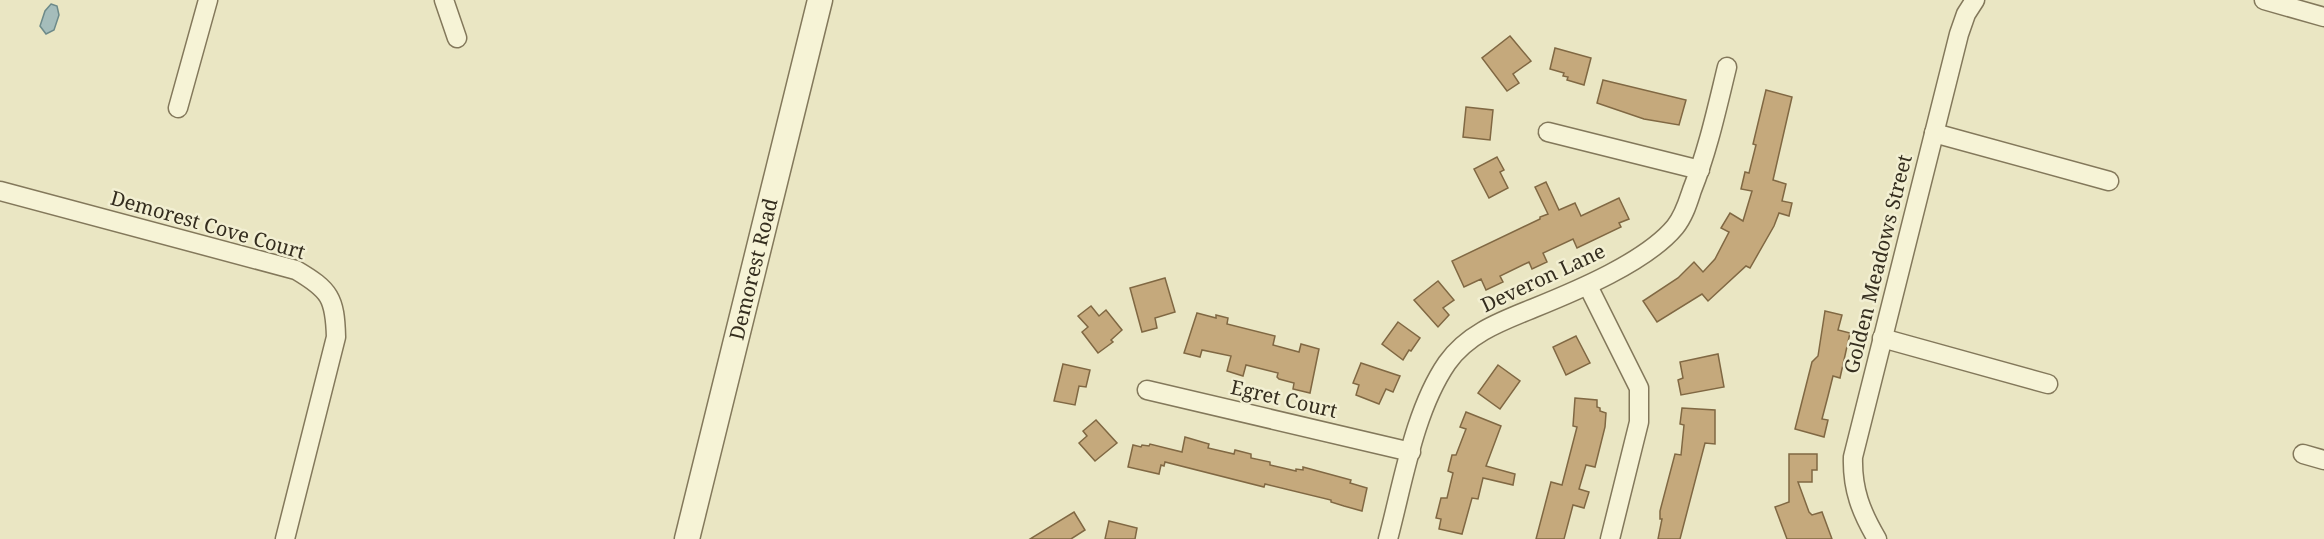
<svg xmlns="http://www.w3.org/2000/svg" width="2324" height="539" font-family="'Noto Serif',serif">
<rect width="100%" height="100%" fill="#eae6c3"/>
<polygon fill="#a5bdbb" stroke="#6d8a89" stroke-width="1.5" points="51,4 57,6 59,15 54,30 46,34 40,26 45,11"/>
<g fill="#c5a97c" stroke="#806843" stroke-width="1.5">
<polygon points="1510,36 1531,61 1513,74 1519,83 1507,91 1482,58"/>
<polygon points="1555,48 1591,58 1584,85 1567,80 1568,77 1563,76 1564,73 1550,69"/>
<polygon points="1603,80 1686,100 1679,125 1644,119 1597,103"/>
<polygon points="1766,90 1792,97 1773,180 1786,184 1782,201 1792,203 1789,216 1779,213 1774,226 1750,268 1746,266 1708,301 1702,294 1657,322 1643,301 1678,278 1694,262 1703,272 1715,259 1729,232 1721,228 1730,213 1743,221 1752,191 1741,189 1745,172 1749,173 1756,145 1753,144"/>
<polygon points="1466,107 1493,110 1490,140 1463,137"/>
<polygon points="1497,157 1504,170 1500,172 1508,188 1489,198 1474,169"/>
<polygon points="1546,182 1559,210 1575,203 1581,216 1619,198 1629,219 1619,223 1621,227 1577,248 1573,239 1543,253 1547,262 1532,269 1529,262 1500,276 1503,282 1486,290 1481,279 1464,287 1452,261 1540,219 1540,217 1548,214 1535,187"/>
<polygon points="1165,278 1175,312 1155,318 1157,328 1142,332 1130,288"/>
<polygon points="1438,281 1454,300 1443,308 1449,315 1438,327 1414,300"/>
<polygon points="1091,306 1099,316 1106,310 1122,330 1111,340 1113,342 1098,353 1082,332 1088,327 1078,316"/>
<polygon points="1825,311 1842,315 1838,330 1850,333 1840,378 1833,376 1828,396 1822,419 1828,420 1824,437 1795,429 1812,362 1818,356"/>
<polygon points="1197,313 1216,318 1216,315 1228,318 1227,324 1275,336 1273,345 1299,352 1301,344 1319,349 1310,393 1293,389 1294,383 1279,379 1277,377 1278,373 1246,365 1243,376 1227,371 1231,356 1202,350 1200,357 1184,353"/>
<polygon points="1398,322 1420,338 1411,351 1409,350 1403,360 1382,344"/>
<polygon points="1576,336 1590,363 1566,375 1553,347"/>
<polygon points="1718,354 1724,387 1681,395 1678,380 1683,378 1680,362"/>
<polygon points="1361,363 1400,376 1393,392 1386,389 1379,404 1356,395 1359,385 1353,383"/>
<polygon points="1063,364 1090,370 1086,387 1079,386 1075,405 1054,401"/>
<polygon points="1498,365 1520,381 1500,409 1478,393"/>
<polygon points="1575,398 1597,400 1597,407 1600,408 1600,411 1606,413 1605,427 1595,467 1586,465 1579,489 1589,492 1584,508 1573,505 1564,539 1536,539 1551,482 1562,485 1577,427 1573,426"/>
<polygon points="1682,408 1715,410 1715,444 1705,443 1680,539 1658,539 1662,519 1660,519 1660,511 1675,454 1681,455 1684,425 1680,424"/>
<polygon points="1466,412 1501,426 1486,466 1515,474 1513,485 1483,478 1478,499 1472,498 1462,534 1439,529 1441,519 1436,518 1441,498 1447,498 1453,473 1448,471 1452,455 1456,455 1466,429 1460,427"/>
<polygon points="1096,420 1117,443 1095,461 1079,443 1087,436 1083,431"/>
<polygon points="1185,437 1209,444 1208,448 1234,454 1235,450 1251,454 1251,458 1270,462 1270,465 1296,471 1296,469 1303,470 1303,467 1351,480 1350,483 1367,488 1362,511 1344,506 1331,502 1331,500 1265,484 1264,487 1165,462 1164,466 1161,465 1159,474 1128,467 1133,445 1141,447 1142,445 1149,446 1150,444 1182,452"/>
<polygon points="1789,454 1817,454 1817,470 1812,470 1812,482 1798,482 1809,512 1812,515 1822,512 1832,539 1787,539 1775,507 1789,502"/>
<polygon points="1074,512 1085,530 1071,539 1030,539"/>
<polygon points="1109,521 1137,528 1135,539 1105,539"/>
</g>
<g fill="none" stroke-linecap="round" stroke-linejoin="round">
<defs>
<g id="minor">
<polyline points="444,0 457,38"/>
<polyline points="2264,0 2324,17"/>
<polyline points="178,108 208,0"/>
<polyline points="1548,132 1700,170"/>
<polyline points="1934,133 2109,181"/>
<path d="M0,191L296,270C330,290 335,298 336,337L285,539"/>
<polyline points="1588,286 1639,388 1639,422 1610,539"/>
<polyline points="1882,338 2048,384"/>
<polyline points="1147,390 1411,452"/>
<polyline points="2303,454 2324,460"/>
<path d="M1388,539C1403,483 1414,411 1447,363C1468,333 1502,321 1534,308C1576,291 1646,262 1675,227C1684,216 1688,202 1692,190C1708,150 1717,108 1727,67"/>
<path d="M1877,539C1861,512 1852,489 1853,457L1959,34L1966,14L1975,0"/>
</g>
<g id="tertiary">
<path id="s1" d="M687,539L820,0"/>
</g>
</defs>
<use href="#minor" stroke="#83785b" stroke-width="21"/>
<use href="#tertiary" stroke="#83785b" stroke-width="27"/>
<use href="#minor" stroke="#f6f3d6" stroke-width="18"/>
<use href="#tertiary" stroke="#f6f3d6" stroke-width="24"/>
</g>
<g text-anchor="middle" stroke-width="5" stroke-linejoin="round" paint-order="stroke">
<g font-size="20" fill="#342d1e" stroke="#f2efd2">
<text transform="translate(208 225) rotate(16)" y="7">Demorest Cove Court</text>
<text transform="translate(1878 264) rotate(-76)" y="7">Golden Meadows Street</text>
<text dy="7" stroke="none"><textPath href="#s1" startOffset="278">Demorest Road</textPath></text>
<text transform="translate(1543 278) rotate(-25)" y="7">Deveron Lane</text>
<text transform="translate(1284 399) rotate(13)" y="7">Egret Court</text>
</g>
</g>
</svg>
